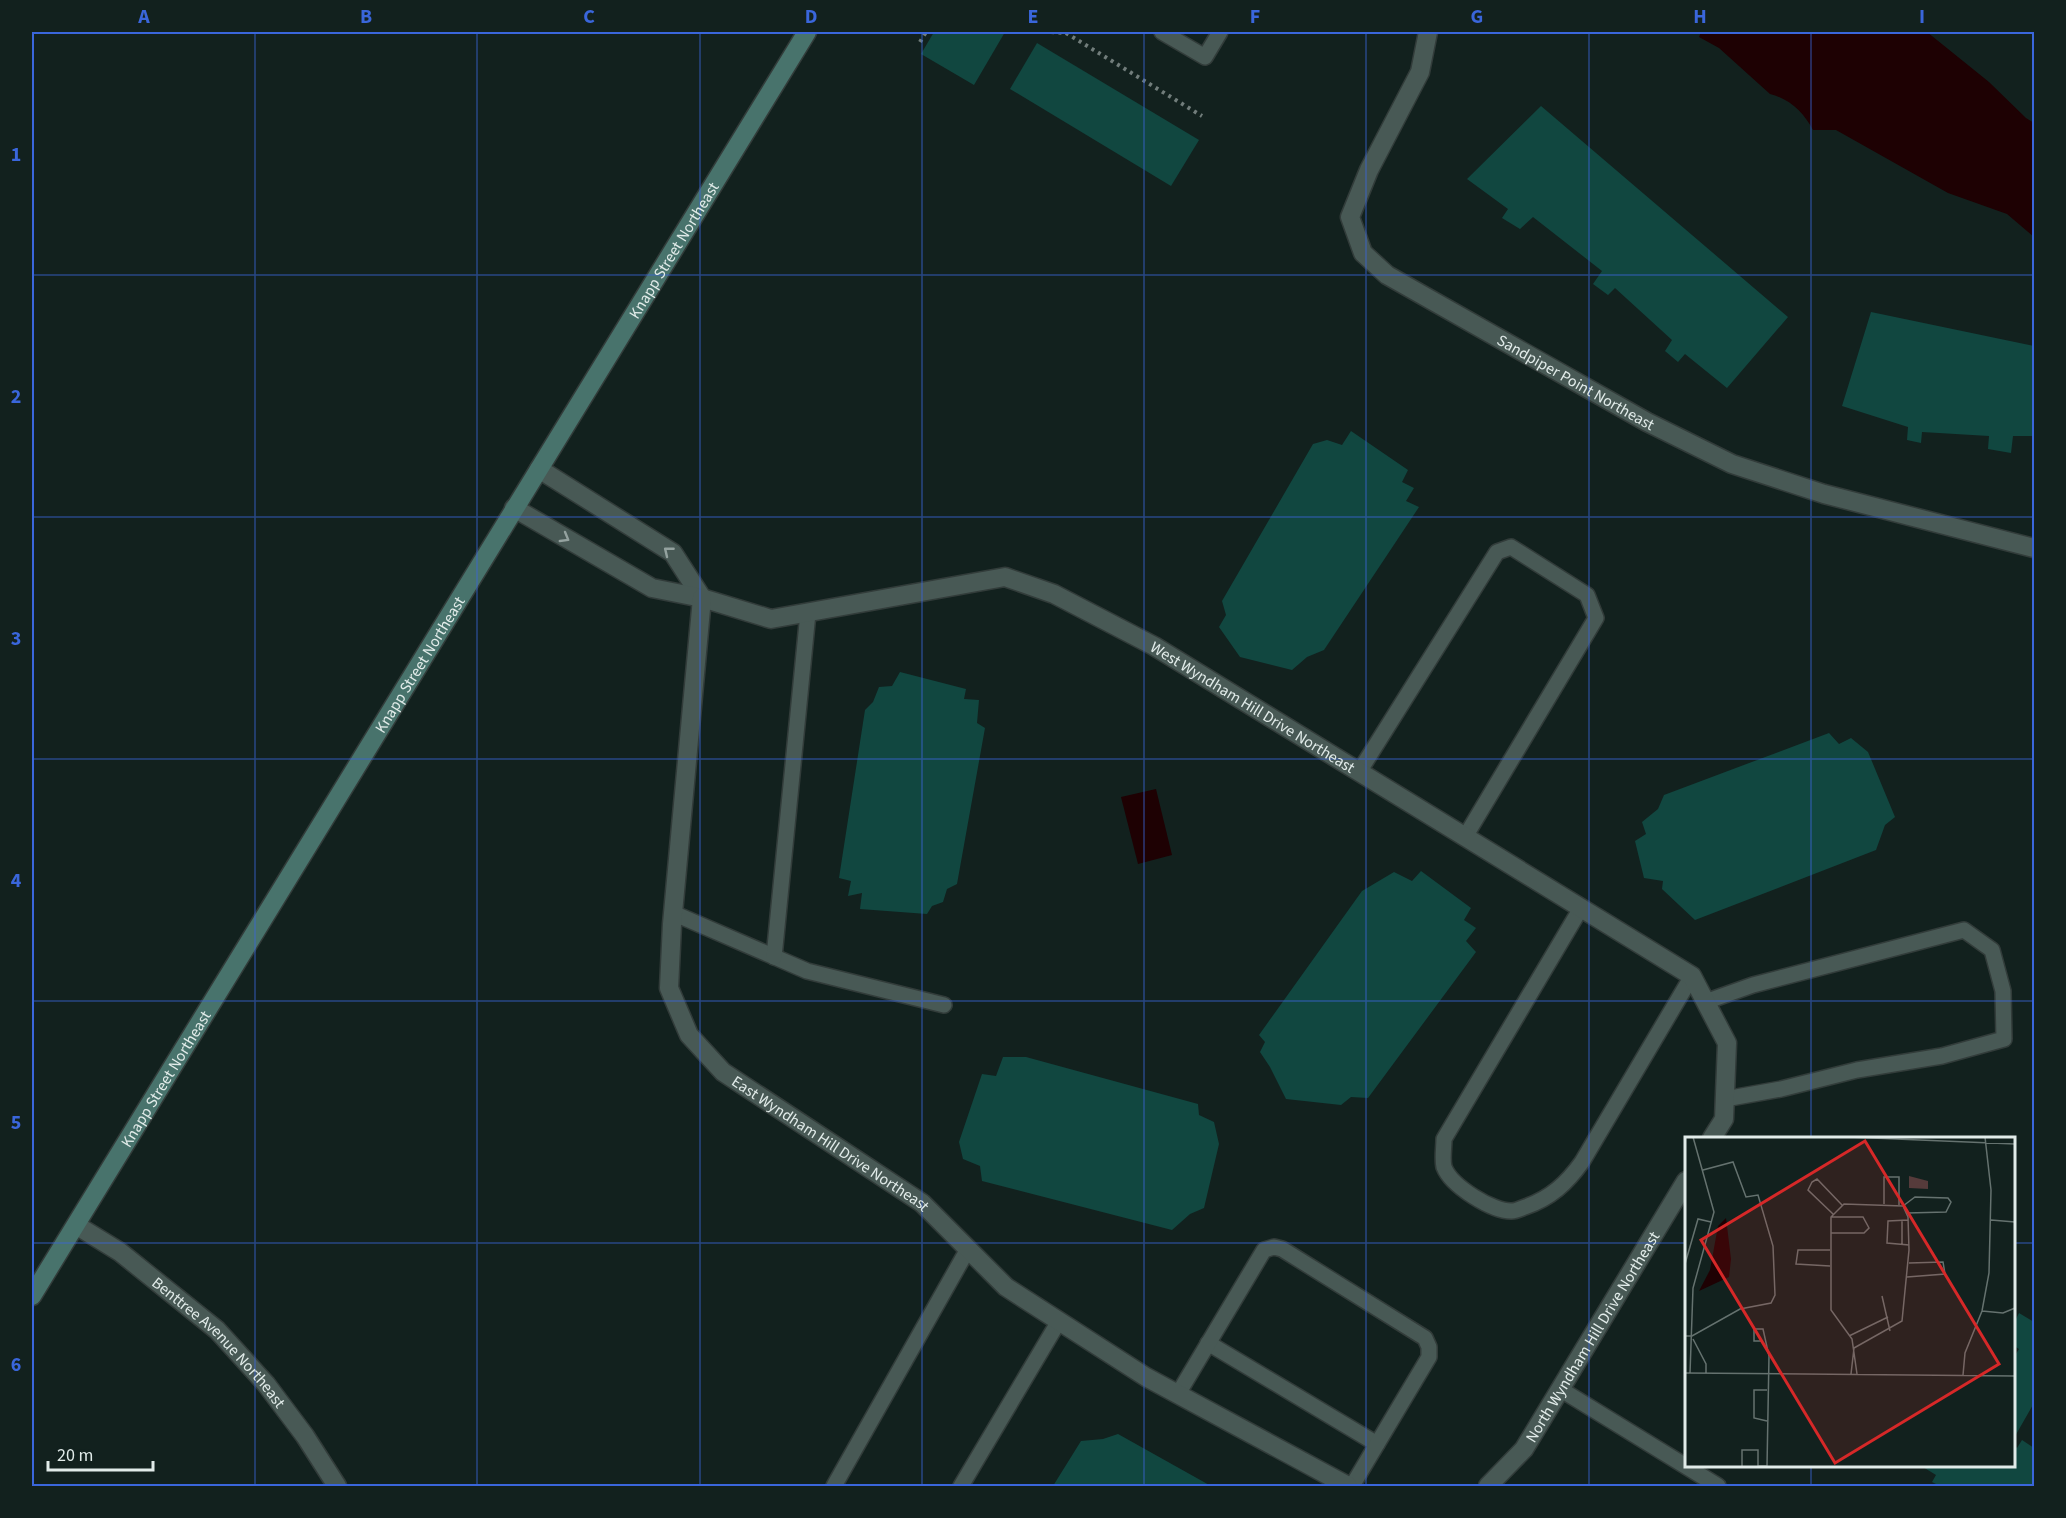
<svg xmlns="http://www.w3.org/2000/svg" width="2066" height="1518" font-family="'Source Sans 3',sans-serif">
<rect width="100%" height="100%" fill="#12211e"/>
<g fill="#1e0103">
<path d="M1701,32H1927L1989,82L2026,118L2034,123V237L2007,214L1948,193L1836,130H1813C1804,113 1790,99 1770,94L1719,48L1699,37Z"/>
<polygon points="1156,789 1172,855 1138,864 1121,797"/>
</g>
<g fill="#114740">
<polygon points="934,32 1005,32 974,85 921,54"/>
<polygon points="1037,43 1199,140 1171,186 1010,89"/>
<polygon points="1541,106 1788,317 1727,388 1685,354 1678,362 1665,351 1672,340 1615,288 1608,295 1593,284 1602,271 1533,217 1520,229 1502,218 1508,209 1467,179"/>
<polygon points="1871,312 2034,346 2034,436 2013,436 2011,453 1988,449 1989,436 1922,432 1921,443 1907,440 1908,427 1842,406"/>
<polygon points="1351,431 1408,470 1402,482 1414,488 1406,501 1419,507 1324,650 1307,657 1292,670 1240,657 1219,627 1226,615 1222,601 1313,444 1327,440 1342,445"/>
<polygon points="900,672 966,689 964,699 979,700 977,723 985,728 957,884 947,889 943,902 932,906 927,914 860,909 862,893 848,896 851,881 839,878 865,710 873,702 879,687 892,686"/>
<polygon points="1829,733 1839,744 1851,738 1868,752 1895,817 1885,825 1876,850 1695,920 1662,889 1663,881 1644,878 1635,841 1646,834 1642,822 1658,809 1664,795"/>
<polygon points="1421,871 1471,908 1464,920 1476,928 1466,941 1476,952 1368,1098 1351,1097 1341,1105 1286,1099 1270,1067 1260,1052 1265,1042 1259,1035 1362,891 1394,872 1412,881"/>
<polygon points="1003,1057 1026,1057 1198,1104 1199,1115 1214,1122 1219,1144 1204,1208 1190,1214 1172,1230 982,1181 980,1166 963,1159 959,1142 982,1074 996,1076"/>
<polygon points="2019,1313 2034,1322 2034,1403 2014,1438 2014,1357 2019,1349 2014,1346 2014,1323"/>
<polygon points="1118,1434 1211,1486 1053,1486 1081,1441 1103,1439"/>
<polygon points="2022,1440 2034,1448 2034,1486 1940,1486 1932,1482 1936,1475 1923,1467 1924,1466 2014,1466 2014,1445 2017,1448"/>
</g>
<g fill="none" stroke-linecap="round" stroke-linejoin="round">
<defs>
<g id="service">
<polyline points="1162,32 1205,57 1220,32"/>
<polyline points="1359,772 1497,552 1511,547 1587,595 1596,618 1465,837"/>
<path d="M1581,908L1444,1139C1444,1147 1442,1159 1444,1167C1451,1186 1493,1212 1512,1211C1516,1211 1522,1208 1525,1207C1551,1198 1567,1183 1582,1162L1692,976"/>
<polyline points="673,913 807,971 944,1005"/>
<polyline points="774,957 808,613"/>
<polyline points="1705,1002 1753,985 1964,930 1992,950 2003,991 2004,1039 1942,1056 1857,1070 1781,1089 1725,1099"/>
<polyline points="1208,1343 1377,1444"/>
<polyline points="1560,1389 1718,1486"/>
<polyline points="1178,1394 1264,1250 1274,1247 1282,1249 1425,1338 1429,1347 1429,1357 1352,1486"/>
<polyline points="834,1486 968,1249"/>
<polyline points="961,1486 1059,1321"/>
</g>
<g id="minor">
<path id="s1" d="M1428,32L1420,72L1369,170L1350,217L1363,253L1387,275L1647,422L1732,464L1824,494L2034,548"/>
<polyline points="539,469 673,553 702,598"/>
<path id="s2" d="M514,508L652,588L702,598L771,619L1005,577L1054,594L1154,646L1692,976L1727,1043L1724,1119L1712,1138"/>
<path id="s3" d="M702,598L672,924L669,988L689,1035L723,1072L922,1203L1006,1287L1146,1377L1348,1486"/>
<path id="s4" d="M76,1225L120,1252L217,1330L266,1384L305,1436L337,1486"/>
<path id="s5" d="M1488,1486L1524,1449L1686,1181"/>
</g>
<g id="secondary">
<path id="s6" d="M32,1296L807,32"/>
</g>
</defs>
<use href="#service" stroke="#323c3a" stroke-width="18"/>
<use href="#minor" stroke="#323c3a" stroke-width="21"/>
<use href="#secondary" stroke="#323c3a" stroke-width="21"/>
<g stroke="#717d7b" stroke-width="4" stroke-dasharray="3 4.5" stroke-linecap="butt">
<polyline points="1051,32 1066,33 1202,116"/>
<polyline points="920,42 926,32"/>
</g>
<use href="#service" stroke="#485955" stroke-width="15"/>
<use href="#minor" stroke="#485955" stroke-width="18"/>
<use href="#secondary" stroke="#48736c" stroke-width="18"/>
</g>
<defs><path id="oneway-chevron" d="M-2-3.5L2.5 0L-2 3.5" fill="none" stroke-width="1.6" stroke-linecap="round" stroke-linejoin="round" transform="scale(1.5)"/></defs>
<g stroke="#94a29f">
<use href="#oneway-chevron" transform="translate(565 538) rotate(30)"/>
<use href="#oneway-chevron" transform="translate(668 551) rotate(-141)"/>
</g>
<path fill="none" stroke="#3a66db" stroke-width="1.5" stroke-opacity="0.55" d="M255,32V1486M477,32V1486M700,32V1486M922,32V1486M1144,32V1486M1366,32V1486M1589,32V1486M1811,32V1138M32,275H2034M32,517H2034M32,759H2034M32,1001H2034M32,1243H1686M2014,1243H2034M1811,1466V1486"/>
<g text-anchor="middle" stroke-width="4.5" stroke-linejoin="round" paint-order="stroke">
<g font-size="16" fill="#e1ebe9" stroke="#12211e">
<text dy="6" stroke="none"><textPath href="#s6" startOffset="1227">Knapp Street Northeast</textPath></text>
<text dy="6" stroke="none"><textPath href="#s1" startOffset="490">Sandpiper Point Northeast</textPath></text>
<text dy="6" stroke="none"><textPath href="#s6" startOffset="741">Knapp Street Northeast</textPath></text>
<text dy="6" stroke="none"><textPath href="#s2" startOffset="801">West Wyndham Hill Drive Northeast</textPath></text>
<text dy="6" stroke="none"><textPath href="#s6" startOffset="255">Knapp Street Northeast</textPath></text>
<text dy="6" stroke="none"><textPath href="#s3" startOffset="622">East Wyndham Hill Drive Northeast</textPath></text>
<text dy="6" stroke="none"><textPath href="#s5" startOffset="183">North Wyndham Hill Drive Northeast</textPath></text>
<text dy="6" stroke="none"><textPath href="#s4" startOffset="186">Benttree Avenue Northeast</textPath></text>
</g>
</g>
<g transform="translate(1685 1137)">
<rect width="330" height="330" fill="#12211e"/>
<path d="M224,39L243,44V52L224,51Z" fill="#563b3b"/>
<path d="M41,81L46,122L44,140L14,154L25,133L33,89Z" fill="#1e0103"/>
<path fill="none" stroke="#65726f" stroke-width="1.5" d="M163,0L330,7M199,67V40H214V68M218,69L230,60L263,61L266,65L261,75L222,76M148,77L123,53L127,45L132,42L157,68M217,83V108M223,83L203,84L202,106L224,108M306,83L330,85M146,96H179L184,91L178,80H146M0,127L13,82L26,85M145,129L111,127L113,113H145M222,140L260,137L258,125L224,126M197,159L205,194M297,174L318,176L330,171M0,199H7L55,172L86,166L90,158L88,109L73,58L61,60L48,25L18,33M164,199L203,180M8,202L21,227V236M169,211L217,184L224,113L223,80L218,69M0,236L330,239M5,236L8,151L29,75L8,0M166,237L169,211M172,237L167,202L146,173V80L159,67L218,69M278,238L280,216L297,174L304,136L306,53L300,0M82,253H69V281L82,284M73,329H82L84,219L78,192H69V204H78M57,330V313H73V330"/>
<path fill="#d62828" fill-opacity="0.15" stroke="#d62828" stroke-width="3" d="M180,4L314,227L150,326L16,103Z"/>
<rect width="330" height="330" fill="none" stroke="#e1ebe9" stroke-width="3"/>
</g>
<rect width="2066" height="1518" fill="none" stroke="#12211e" stroke-width="66"/>
<path d="M48 1461v9h105v-9" fill="none" stroke="#e1ebe9" stroke-width="3"/>
<text x="57" y="1461" font-size="18" fill="#e1ebe9" stroke="#12211e" stroke-width="4.5" paint-order="stroke">20 m</text>
<rect x="33" y="33" width="2000" height="1452" fill="none" stroke="#3a66db" stroke-width="2"/>
<g font-size="20" text-anchor="middle" font-weight="bold" fill="#3a66db">
<text x="144" y="23">A</text>
<text x="366" y="23">B</text>
<text x="589" y="23">C</text>
<text x="811" y="23">D</text>
<text x="1033" y="23">E</text>
<text x="1255" y="23">F</text>
<text x="1477" y="23">G</text>
<text x="1700" y="23">H</text>
<text x="1922" y="23">I</text>
<text x="16" y="161">1</text>
<text x="16" y="403">2</text>
<text x="16" y="645">3</text>
<text x="16" y="887">4</text>
<text x="16" y="1129">5</text>
<text x="16" y="1371">6</text>
</g>
</svg>
